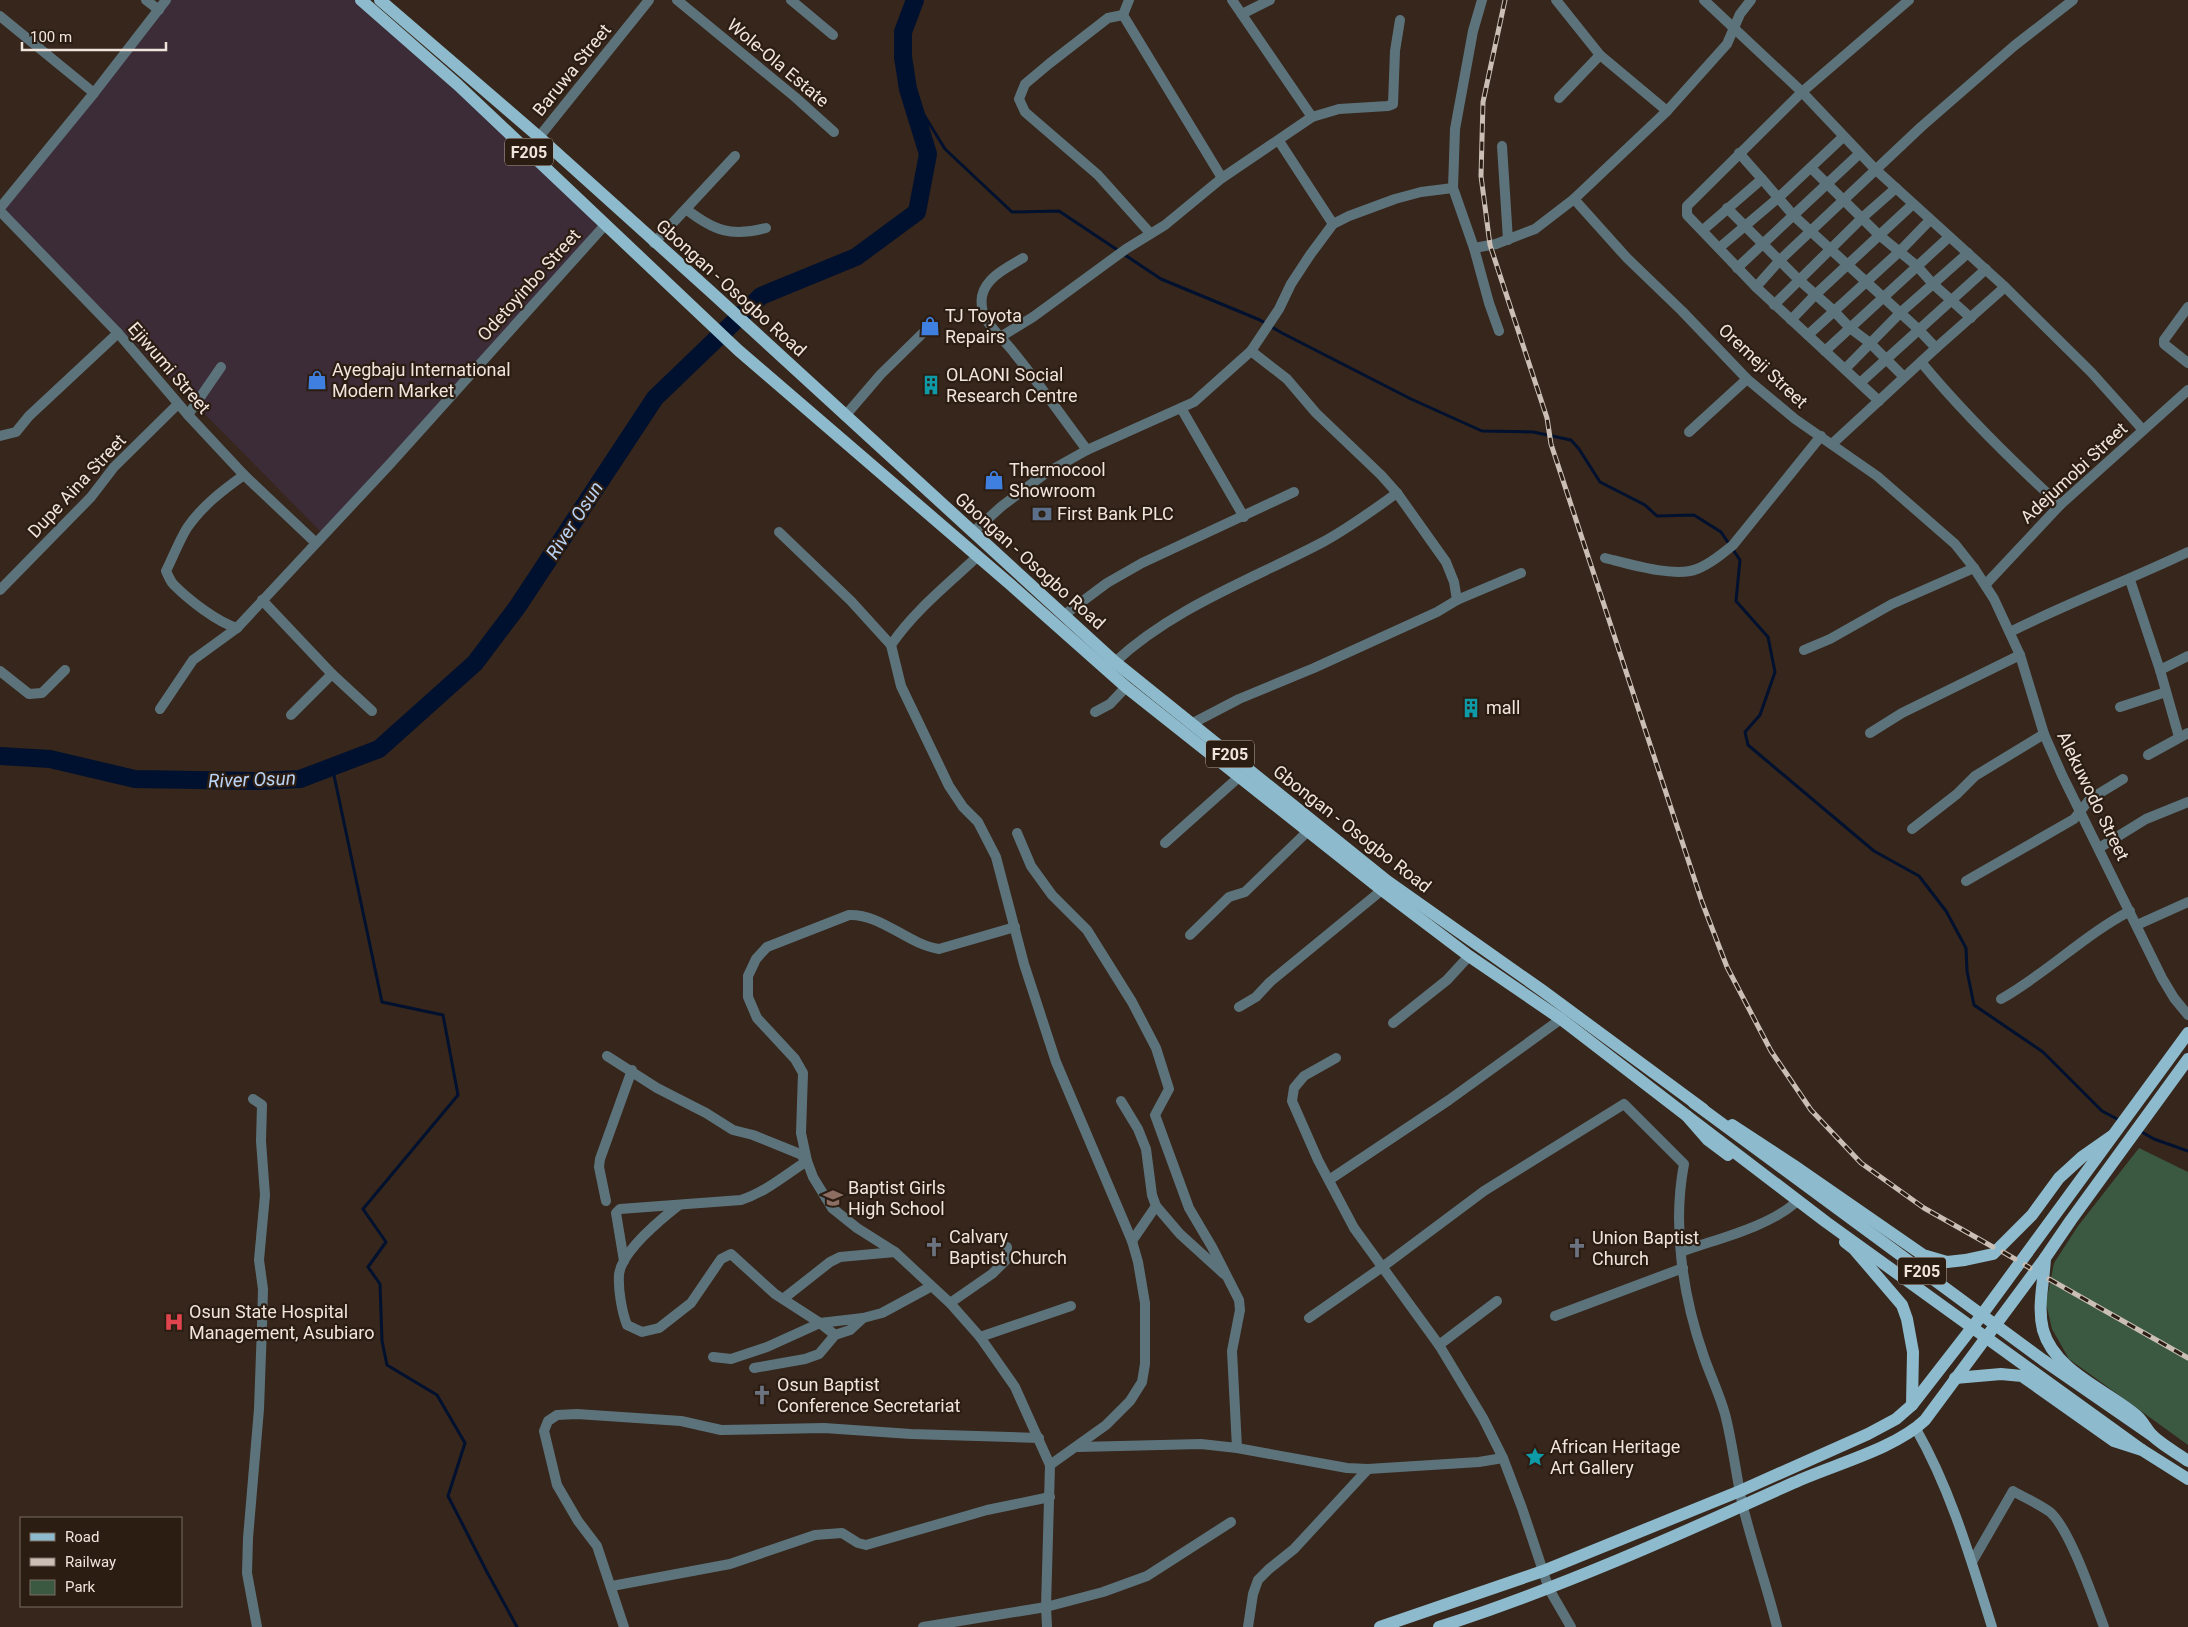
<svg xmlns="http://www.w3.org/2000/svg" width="2188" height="1627" font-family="Roboto,sans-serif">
<rect width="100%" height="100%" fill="#36261b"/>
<polygon fill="#3c2c38" points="171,0 356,0 602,224 324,535 4,210"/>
<polygon fill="#3a5940" points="2139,1148 2188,1172 2188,1445 2069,1359 2052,1329 2046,1303 2054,1263 2078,1226"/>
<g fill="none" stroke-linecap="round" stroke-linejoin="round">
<g stroke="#00112f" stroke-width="3">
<polyline points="908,89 945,149 1012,212 1059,211 1161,279 1260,320 1282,333 1411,399 1482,431 1533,432 1571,440 1579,449 1600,482 1645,505 1657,516 1694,515 1721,532 1740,560 1736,601 1768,637 1775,672 1760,715 1745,732 1748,745 1874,851 1919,876 1946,911 1966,948 1967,971 1974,1005 2043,1052 2102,1111 2119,1120"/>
<polyline points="332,766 382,1002 443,1015 458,1095 363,1209 386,1242 368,1267 380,1284 382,1341 387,1365 437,1395 465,1443 448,1496 488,1574 517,1627"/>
<polyline points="2140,1131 2154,1139 2188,1151"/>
</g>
<polyline stroke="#00112f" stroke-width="18" points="0,756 50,759 135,779 260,781 300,779 379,749 475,663 518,606 655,398 761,296 856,257 917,212 928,154 908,89 903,57 903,32 915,0"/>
<g stroke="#5d737b" stroke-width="10">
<polyline points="146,0 159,10"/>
<polyline points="677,0 795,97 834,132"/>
<polyline points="791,0 833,35"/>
<polyline points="1232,0 1312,117"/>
<polyline points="1482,0 1473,31 1455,129 1453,188 1474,248 1489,303 1499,331"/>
<polyline points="1556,0 1600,55 1667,111"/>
<polyline points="1704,0 1802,92 1875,169 2005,287 2091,372 2143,430"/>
<polyline points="1242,14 1270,0"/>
<polyline points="1123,15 1108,18 1050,63 1025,84 1019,99 1025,112 1098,175 1150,233"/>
<polyline points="1123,15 1222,178"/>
<polyline points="1123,15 1129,0"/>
<polyline points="0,16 94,93"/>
<polyline points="1559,98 1600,55"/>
<polyline points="539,137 649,0"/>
<polyline points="1279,141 1333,224"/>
<polyline points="1502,146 1508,240"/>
<polyline points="1811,168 1879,235 1917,266 1933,284 1971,318"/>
<polyline points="1762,179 1794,216 1918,329 1936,348"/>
<polyline points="1574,199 1627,258 1682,311 1747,379 1795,419 1877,476 1955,544 1974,568 1994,599 2020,655 2044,734 2062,775 2162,978 2174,998 2188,1015"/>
<polyline points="0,208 94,93 166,0"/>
<polyline points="1727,208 1799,280 1833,310 1850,328 1870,343 1904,377"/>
<path d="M686,209C714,231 731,237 766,228"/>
<polyline points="0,211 118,333 188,415 244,475 316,543"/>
<polyline points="1703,230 1762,179 1739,153"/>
<polyline points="654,243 735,156"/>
<polyline points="1474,248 1496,244 1535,229 1574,199 1667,111 1727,44 1740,14 1751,0"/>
<polyline points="1719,248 1778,198 1843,137"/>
<path d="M1023,258C1008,267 986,277 982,296C981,303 982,312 986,319C992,330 1007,343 1015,354C1040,385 1063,418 1087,450"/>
<polyline points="1737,268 1859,154"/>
<polyline points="1756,287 1780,260 1921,127 2014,46 2073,0"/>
<polyline points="1774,305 1863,217 1896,188"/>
<polyline points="2188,307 2164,340 2164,344 2188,363"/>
<polyline points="1791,320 1815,295 1913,204"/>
<polyline points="1808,335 1900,251 1930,220"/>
<polyline points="1002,336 1033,317 1126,249 1165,225 1222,178 1312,117 1339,109 1388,106 1393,104 1395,51 1400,20"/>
<polyline points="1251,351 1287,379 1316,413 1381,475 1397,493 1446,562 1454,582 1457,600"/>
<polyline points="1825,351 1949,237"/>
<path d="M1921,362C1964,414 2011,460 2060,505"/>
<polyline points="1845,369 1900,313 1968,253"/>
<polyline points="1860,383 1986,269"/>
<polyline points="1879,401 1756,287 1687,215 1687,206 1802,92 1909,0"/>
<polyline points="1181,408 1244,517"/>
<polyline points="188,415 221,367"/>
<polyline points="845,416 881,374 927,329"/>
<polyline points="1689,432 1747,379"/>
<polyline points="0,436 16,432 29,416 118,333"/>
<polyline points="1832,444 1936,348 2005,287"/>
<polyline points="779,532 851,601 891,645"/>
<polyline points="973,532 1002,506 1046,473 1087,450 1194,402 1251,351 1279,309 1291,284 1310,255 1333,224 1349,216 1395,199 1421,192 1453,188"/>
<path d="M978,556C948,584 914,611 891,645L901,686L949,786L963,807L978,822L996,857L1024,964L1056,1062L1132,1241L1138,1262L1145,1303V1364L1142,1382L1130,1401L1106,1425L1050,1465"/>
<path d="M1605,558C1629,564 1675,578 1697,569C1710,564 1722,554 1733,545L1821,436"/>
<polyline points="2130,580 2160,670 2179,737"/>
<polyline points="1986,584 2060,505 2188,390"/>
<polyline points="0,590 91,497 114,467 178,404"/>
<polyline points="262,600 332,674 372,711"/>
<polyline points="1064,615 1107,583 1142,563 1294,492"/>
<path d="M237,628C217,622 189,600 174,585C170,581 168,575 166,571C173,557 179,541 187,528C202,506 223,490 244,475"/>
<path d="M2010,632C2068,603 2129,580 2188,552"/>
<polyline points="1804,650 1830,639 1892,604 1974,568"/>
<path d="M1115,662C1174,607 1253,579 1323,542C1349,528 1373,510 1397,493"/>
<polyline points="2160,670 2188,656"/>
<polyline points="0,671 29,694 42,693 65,670"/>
<polyline points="2120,707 2166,692"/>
<polyline points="160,709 193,660 237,628 390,464 605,225"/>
<polyline points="1095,712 1110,704 1126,687"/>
<polyline points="291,715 332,674"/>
<polyline points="1193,723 1239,699 1314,668 1437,612 1457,600 1521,573"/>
<polyline points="1870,733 1902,713 2020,655"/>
<polyline points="2148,755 2188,733"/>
<polyline points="1912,829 1957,794 1975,776 2044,734"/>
<polyline points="1017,833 1031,866 1052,895 1087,930 1132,1002 1156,1048 1169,1089 1155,1115 1189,1208 1212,1247 1239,1300 1240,1310 1232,1351 1237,1448"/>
<polyline points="1165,843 1239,777"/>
<polyline points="2099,848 2146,819 2188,802"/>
<polyline points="1966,881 2074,819 2090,799 2123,779"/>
<polyline points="2137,925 2188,902"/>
<polyline points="1190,935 1229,897 1245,892 1307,832"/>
<path d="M2001,999C2047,973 2084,935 2130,911"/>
<polyline points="1239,1007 1256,997 1270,982 1382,890"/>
<polyline points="1393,1023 1447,980 1469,956"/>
<polyline points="607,1056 657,1088 706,1113 733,1130 753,1135 800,1154 807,1161 813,1177 832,1208 857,1228 895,1252 950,1303 980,1337 1015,1387 1050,1465 1046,1607 1047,1627"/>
<polyline points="1336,1058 1304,1076 1294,1088 1292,1101 1318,1160 1354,1228 1439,1345 1483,1418 1503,1458 1522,1508 1549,1589 1571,1627"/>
<polyline points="253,1099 262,1105 261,1141 265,1195 259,1260 263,1289 262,1326 259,1409 248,1538 247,1573 257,1627"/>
<polyline points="1121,1101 1138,1129 1146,1149 1152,1195 1156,1206 1180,1234 1224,1274"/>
<polyline points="1329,1180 1449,1100 1561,1019"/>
<polyline points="606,1201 599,1167 600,1159 632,1070"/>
<path d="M679,1205C661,1219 621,1252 619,1275C618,1290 622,1312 627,1325L642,1332L659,1328L691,1303L721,1259L731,1254L775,1294L820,1323L863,1318L882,1313L930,1287"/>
<polyline points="1132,1241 1156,1206"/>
<path d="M1681,1252C1716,1239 1765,1228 1794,1204"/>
<path d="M624,1261L616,1213L620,1209L741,1200C766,1192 785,1175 807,1161L801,1133L803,1073L795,1059L757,1018L748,997V976L756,959L767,947L849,915C882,914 907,944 939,949L1015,927"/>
<polyline points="783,1299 830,1262 840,1257 895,1252"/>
<polyline points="950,1303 992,1274 1006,1260 1007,1247"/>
<polyline points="1555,1316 1683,1268"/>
<path d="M1309,1318L1381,1268L1484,1191L1624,1104L1684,1164C1672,1227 1683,1297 1704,1357C1711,1377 1719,1393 1725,1414C1733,1445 1736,1476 1743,1507C1753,1547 1767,1587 1777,1627"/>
<polyline points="980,1337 1071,1306"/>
<polyline points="1439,1345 1497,1301"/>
<polyline points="713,1357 731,1359 767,1347 820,1323 835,1335"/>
<polyline points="754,1368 805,1359 819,1354 835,1335 850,1330 863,1318"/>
<polyline points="1078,1447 1201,1444 1237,1448 1347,1468 1368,1469 1479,1462 1503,1458"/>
<path d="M1972,1562L2013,1491C2025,1498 2039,1504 2050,1512C2070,1529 2094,1601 2104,1627"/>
<polyline points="612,1586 730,1564 815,1535 842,1533 858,1543 866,1545 987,1510 1050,1497"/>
<polyline points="624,1627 597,1546 578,1521 557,1485 544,1431 548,1421 557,1415 577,1414 681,1421 721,1430 824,1428 911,1434 1039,1438"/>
<polyline points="923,1627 1046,1607 1103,1592 1147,1576 1231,1522"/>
<polyline points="1248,1627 1253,1594 1258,1580 1269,1569 1294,1549 1368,1469"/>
</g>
<path stroke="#789baa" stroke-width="10" d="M1916,1429C1951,1490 1971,1560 1992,1627"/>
<g stroke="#8dbbcd" stroke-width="12">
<polyline points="361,0 458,85 738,350 1011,585 1126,687 1382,890 1469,956 1561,1019 1687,1116 1708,1140 1728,1155"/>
<polyline points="380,0 539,137 710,291 1115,662 1387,881 1543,991 1703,1109"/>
<polyline points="1732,1125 1793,1165 1923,1255 1947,1262 1965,1260 1993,1254 2032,1215 2059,1178 2082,1157 2112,1136"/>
<polyline points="1845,1242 1854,1249 1902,1305 1907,1319 1913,1352 1912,1405"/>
<path d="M2045,1258C2044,1282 2037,1306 2043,1330C2055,1372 2107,1390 2137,1416C2144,1422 2147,1431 2154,1437C2164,1446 2177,1453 2188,1461"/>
<polyline points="1955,1378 2001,1374 2022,1376 2114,1441 2142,1450 2188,1479"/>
<polyline points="1380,1627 1543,1571 1740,1491 1868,1434 1896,1419 1912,1405 1978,1320 2188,1033"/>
<path d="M1439,1627C1560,1588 1676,1536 1793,1483C1832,1465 1895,1449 1925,1420L2045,1258L2071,1220L2188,1059"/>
</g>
<defs>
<g id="rail">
<polyline points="1505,0 1483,102 1481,176 1490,245 1547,418 1551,444 1702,902 1727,967 1771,1051 1811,1110 1861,1163 1924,1208 1993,1247"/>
<polyline points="2003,1252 2015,1259"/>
<polyline points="2025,1265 2030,1268"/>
<polyline points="2049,1279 2188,1358"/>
</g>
</defs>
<use href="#rail" stroke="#cabeb5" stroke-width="5"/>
<use href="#rail" stroke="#2c1d12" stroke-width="3" stroke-dasharray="9" stroke-linecap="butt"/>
<g stroke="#8dbbcd" stroke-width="12">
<polyline points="1694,1103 2043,1360 2153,1436"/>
<polyline points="1687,1116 1826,1222 2142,1450"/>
</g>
</g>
<defs>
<symbol id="shop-bare" viewBox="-9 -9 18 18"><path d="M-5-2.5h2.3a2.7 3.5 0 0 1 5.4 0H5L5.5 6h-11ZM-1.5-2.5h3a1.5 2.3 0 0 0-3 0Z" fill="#3f7fe0" stroke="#2c1d12" stroke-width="2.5" paint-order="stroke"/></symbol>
<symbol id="building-bare" viewBox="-9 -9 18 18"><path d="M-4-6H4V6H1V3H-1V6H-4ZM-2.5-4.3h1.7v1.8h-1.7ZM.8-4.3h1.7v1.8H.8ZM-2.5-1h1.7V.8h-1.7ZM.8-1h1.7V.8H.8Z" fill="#0f9aa8" stroke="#2c1d12" stroke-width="2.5" paint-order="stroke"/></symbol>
<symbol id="bank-bare" viewBox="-9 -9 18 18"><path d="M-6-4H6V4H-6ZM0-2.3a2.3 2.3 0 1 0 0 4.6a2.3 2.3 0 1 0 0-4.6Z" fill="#5c6f8a" stroke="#2c1d12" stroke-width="2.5" paint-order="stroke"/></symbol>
<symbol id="school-bare" viewBox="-9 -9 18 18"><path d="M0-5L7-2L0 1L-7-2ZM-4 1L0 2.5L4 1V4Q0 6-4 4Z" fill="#8d6e63" stroke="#2c1d12" stroke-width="2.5" paint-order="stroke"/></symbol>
<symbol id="church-bare" viewBox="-9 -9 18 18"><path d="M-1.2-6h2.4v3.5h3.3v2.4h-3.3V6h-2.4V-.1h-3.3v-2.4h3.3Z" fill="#6b7280" stroke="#2c1d12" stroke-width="2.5" paint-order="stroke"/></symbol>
<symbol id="hospital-bare" viewBox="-9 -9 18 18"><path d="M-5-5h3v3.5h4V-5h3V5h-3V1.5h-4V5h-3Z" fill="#e0444e" stroke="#2c1d12" stroke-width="2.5" paint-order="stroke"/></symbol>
<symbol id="sight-bare" viewBox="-9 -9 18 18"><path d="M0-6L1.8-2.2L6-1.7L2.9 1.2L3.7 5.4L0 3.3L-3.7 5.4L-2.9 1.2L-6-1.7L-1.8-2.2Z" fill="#0f9aa8" stroke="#2c1d12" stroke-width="2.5" paint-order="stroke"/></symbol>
</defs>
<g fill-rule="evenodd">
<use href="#shop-bare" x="916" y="312" width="28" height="28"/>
<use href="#shop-bare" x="303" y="366" width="28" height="28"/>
<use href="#building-bare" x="917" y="371" width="28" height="28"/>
<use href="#shop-bare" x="980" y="466" width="28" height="28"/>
<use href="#bank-bare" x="1028" y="500" width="28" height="28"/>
<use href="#building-bare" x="1457" y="694" width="28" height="28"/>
<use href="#school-bare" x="819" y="1184" width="28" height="28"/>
<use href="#church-bare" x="920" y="1233" width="28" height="28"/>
<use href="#church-bare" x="1563" y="1234" width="28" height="28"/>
<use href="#hospital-bare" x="160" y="1308" width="28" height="28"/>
<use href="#church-bare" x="748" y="1381" width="28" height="28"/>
<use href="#sight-bare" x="1521" y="1443" width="28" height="28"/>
</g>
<g text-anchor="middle" stroke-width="4.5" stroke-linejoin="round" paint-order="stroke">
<g fill="#2c1d12" stroke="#b5a9a0" stroke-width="1">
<rect x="505" y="138.5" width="48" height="27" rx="4"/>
<rect x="1206" y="740.5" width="48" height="27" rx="4"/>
<rect x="1898" y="1257.5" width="48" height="27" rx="4"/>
</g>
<g font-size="16" font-weight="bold" fill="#f0e5dd">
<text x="529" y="158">F205</text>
<text x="1230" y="760">F205</text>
<text x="1922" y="1277">F205</text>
</g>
<g font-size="18" fill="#f0e5dd" stroke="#2c1d12">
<text transform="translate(778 63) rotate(40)" y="6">Wole-Ola Estate</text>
<text transform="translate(572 70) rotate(-51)" y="6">Baruwa Street</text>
<text transform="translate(529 285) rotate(-48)" y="6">Odetoyinbo Street</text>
<text transform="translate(731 288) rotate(42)" y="6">Gbongan - Osogbo Road</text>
<text transform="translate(1763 366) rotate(43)" y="6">Oremeji Street</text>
<text transform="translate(169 368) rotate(49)" y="6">Ejiwumi Street</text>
<text transform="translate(2074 473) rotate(-43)" y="6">Adejumobi Street</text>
<text transform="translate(77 486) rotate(-47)" y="6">Dupe Aina Street</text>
<text transform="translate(1030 561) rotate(42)" y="6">Gbongan - Osogbo Road</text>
<text transform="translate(2093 796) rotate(64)" y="6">Alekuwodo Street</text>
<text transform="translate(1352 829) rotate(38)" y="6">Gbongan - Osogbo Road</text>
</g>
<g font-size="18" fill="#f0e5dd" stroke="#2c1d12" text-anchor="start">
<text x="945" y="322">TJ Toyota<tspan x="945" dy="21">Repairs</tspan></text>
<text x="332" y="376">Ayegbaju International<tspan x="332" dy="21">Modern Market</tspan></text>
<text x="946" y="381">OLAONI Social<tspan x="946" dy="21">Research Centre</tspan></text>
<text x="1009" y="476">Thermocool<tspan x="1009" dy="21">Showroom</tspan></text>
<text x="1057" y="520">First Bank PLC</text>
<text x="1486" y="714">mall</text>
<text x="848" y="1194">Baptist Girls<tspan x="848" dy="21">High School</tspan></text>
<text x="949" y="1243">Calvary<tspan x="949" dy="21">Baptist Church</tspan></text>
<text x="1592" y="1244">Union Baptist<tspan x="1592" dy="21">Church</tspan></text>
<text x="189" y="1318">Osun State Hospital<tspan x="189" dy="21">Management, Asubiaro</tspan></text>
<text x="777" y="1391">Osun Baptist<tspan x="777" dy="21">Conference Secretariat</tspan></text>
<text x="1550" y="1453">African Heritage<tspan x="1550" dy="21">Art Gallery</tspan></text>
</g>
<g font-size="19" font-style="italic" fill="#b9d3f6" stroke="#2c1d12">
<text transform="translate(574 520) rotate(-57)" y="7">River Osun</text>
<text transform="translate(252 779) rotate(-2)" y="7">River Osun</text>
</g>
</g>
<rect x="20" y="1517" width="162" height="90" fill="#2c1d12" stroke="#7a6d63"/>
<rect x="30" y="1533" width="25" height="8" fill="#8dbbcd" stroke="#7a6d63"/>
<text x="65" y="1542" font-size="15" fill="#f0e5dd">Road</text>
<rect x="30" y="1558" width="25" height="8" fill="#cabeb5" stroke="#7a6d63"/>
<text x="65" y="1567" font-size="15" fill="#f0e5dd">Railway</text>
<rect x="30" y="1580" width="25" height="15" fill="#3a5940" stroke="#7a6d63"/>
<text x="65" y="1592" font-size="15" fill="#f0e5dd">Park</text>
<path d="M22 42v8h144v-8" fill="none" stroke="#f0e5dd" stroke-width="2.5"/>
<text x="30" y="42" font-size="15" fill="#f0e5dd" stroke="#2c1d12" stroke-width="4" paint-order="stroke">100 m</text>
</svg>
